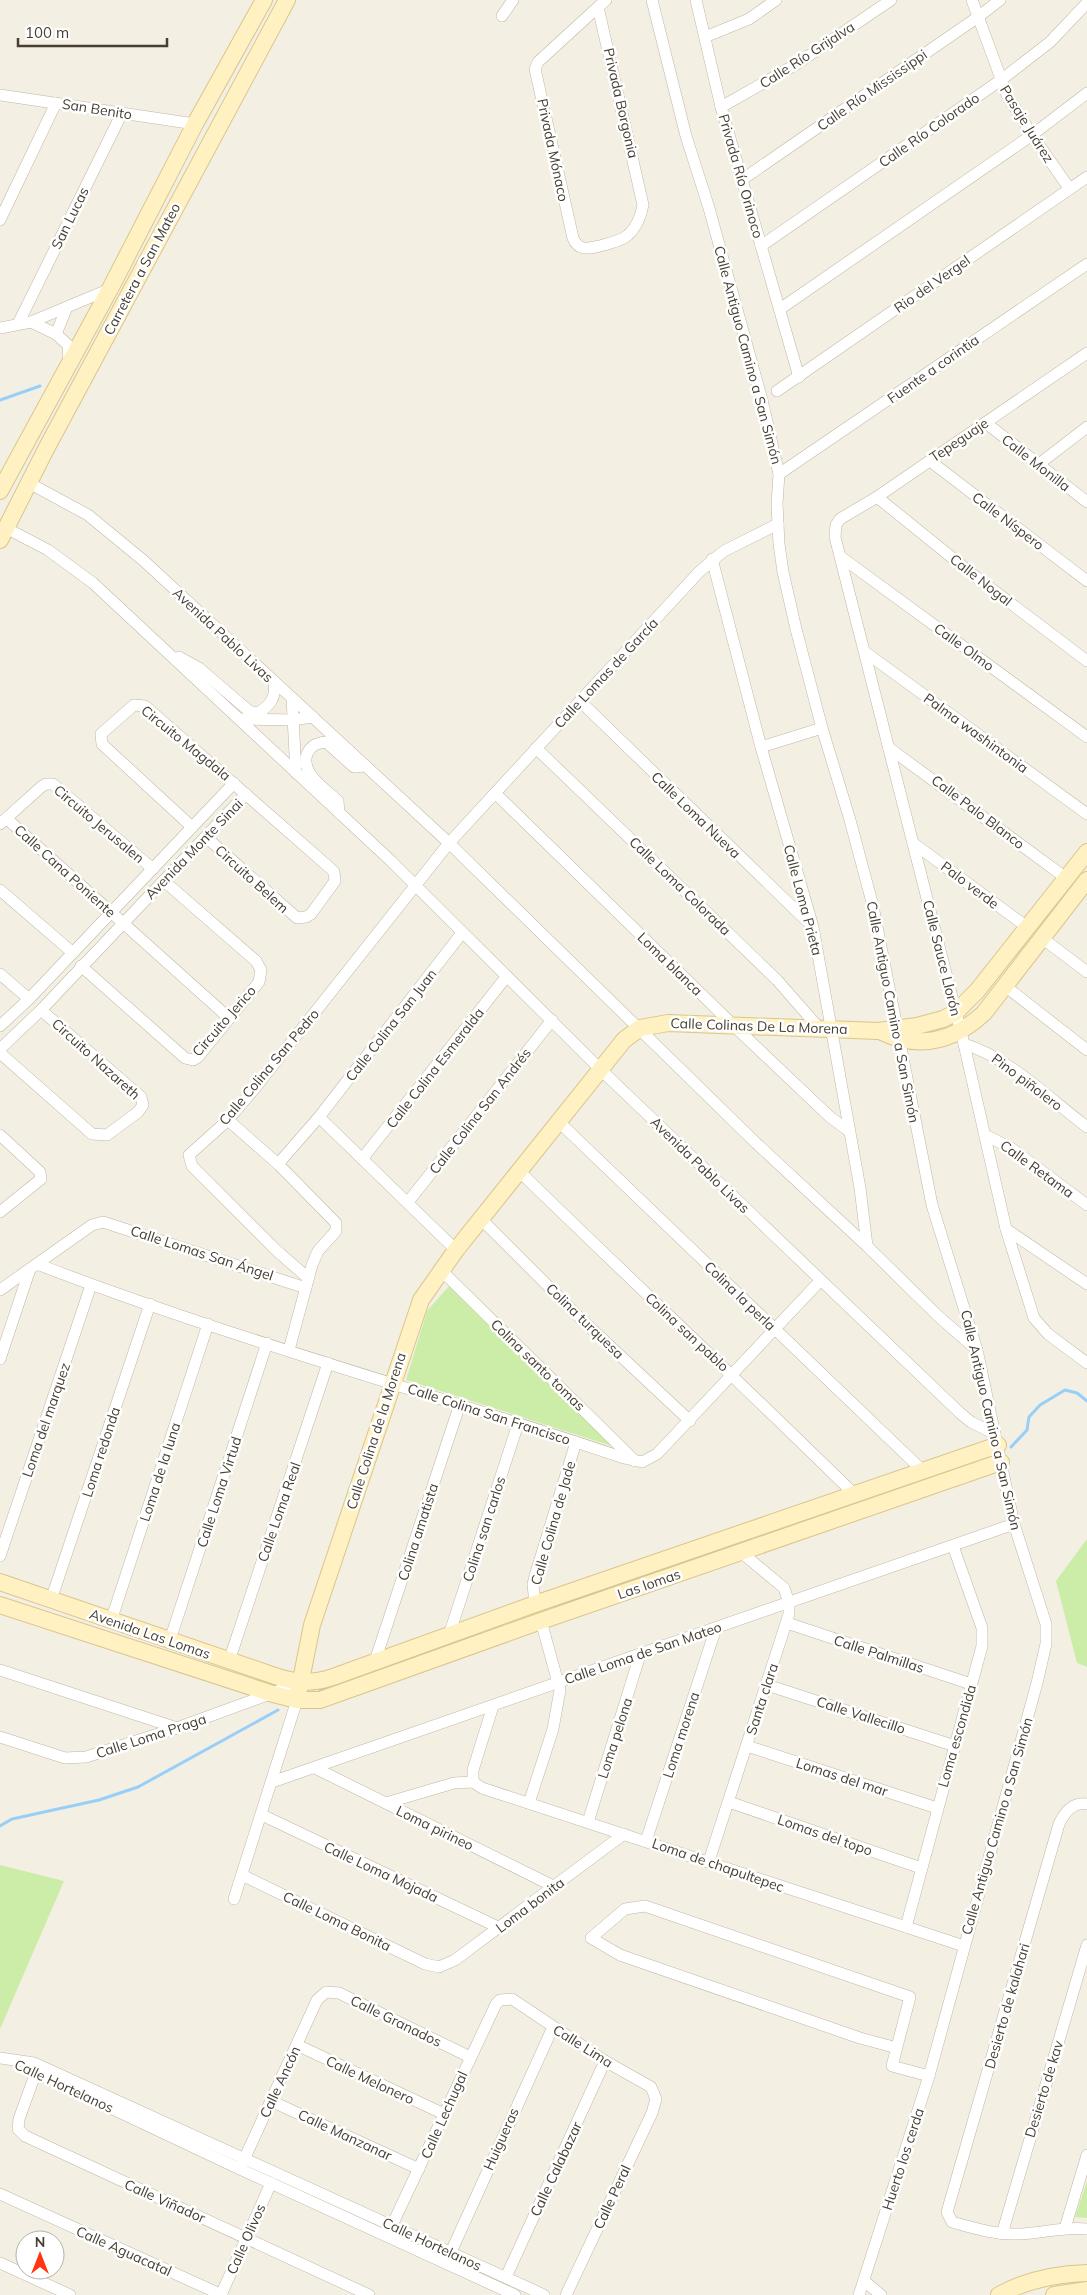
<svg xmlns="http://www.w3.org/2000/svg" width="1087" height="2295" font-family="Mulish,sans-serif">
<rect width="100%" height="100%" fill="#f4efe3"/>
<g fill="#cceda7">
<polygon points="450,1285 615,1447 406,1380 427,1311"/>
<polygon points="1087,1539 1087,1667 1077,1663 1056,1581"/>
<polygon points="0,1865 64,1881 0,2029"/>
<polygon points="1087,2181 1087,2218 1075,2217"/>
</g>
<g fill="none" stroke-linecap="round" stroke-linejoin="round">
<g stroke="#98cff8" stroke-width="3">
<polyline points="0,400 40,386"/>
<polyline points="1011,1447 1027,1430 1029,1417 1040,1405 1065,1390 1077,1393 1087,1401"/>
<polyline points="554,1607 749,1539"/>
<polyline points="320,1691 479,1634"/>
<polyline points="0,1826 12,1819 99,1800 138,1787 278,1710"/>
</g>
<defs>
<g id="street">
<polyline points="652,0 686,136 709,208 762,400 779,474 777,504 779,544 783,572 796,629 822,728 850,820 873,906 932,1205 977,1350 1014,1524 1046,1624 1046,1644 1037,1683 929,2076 859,2295"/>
<polyline points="696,0 721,107 799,377"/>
<polyline points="972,0 1007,95 1032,135 1069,188"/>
<path d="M598,7L643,205C641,216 637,227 628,235C622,241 592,249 584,248C578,247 575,243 573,238L535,69L538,62L598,7L606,0"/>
<polyline points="502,16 513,0"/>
<polyline points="705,37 749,19 776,0"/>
<polyline points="0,95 195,124"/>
<polyline points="721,107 795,65 891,0"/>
<polyline points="743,179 978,17 1000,0"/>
<polyline points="0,220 56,103"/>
<polyline points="761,246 1001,80 1050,42 1087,3"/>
<polyline points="780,309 1032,135 1087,93"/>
<polyline points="31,322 56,334 68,345 69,361"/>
<polyline points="18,324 122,113"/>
<polyline points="0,328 31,322 110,289"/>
<polyline points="56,334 67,307"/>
<polyline points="1087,353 877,497 840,519 836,525 835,537 964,1044 1006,1229 1034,1318 1048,1334 1087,1363"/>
<polyline points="777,391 1087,177"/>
<polyline points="986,423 1087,502"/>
<polyline points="930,461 1087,581"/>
<polyline points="1039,464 1087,427"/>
<polyline points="779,474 1087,264"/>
<polyline points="29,483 88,515 144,561 449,843 756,1143 867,1246 938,1316 977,1350"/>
<polyline points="877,497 976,577 1087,661"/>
<polyline points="6,528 48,550 93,583 391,861 600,1069 960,1413 971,1422 995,1434"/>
<polyline points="841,557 1087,737"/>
<polyline points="712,559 761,747 813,927 860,1188 867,1246"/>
<polyline points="865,652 1087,814"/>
<path d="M179,657L199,668L249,711L257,713C270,707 278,695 273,681"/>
<polyline points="292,698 296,773"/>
<polyline points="580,701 812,926"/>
<polyline points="239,719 292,720 313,717"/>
<polyline points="761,747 822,728"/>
<polyline points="536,748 777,980 819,1028"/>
<polyline points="889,748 1066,878"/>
<polyline points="495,793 732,1024 830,1117 849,1131"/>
<path d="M339,813L338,801C326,789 300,774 307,754C311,745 317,743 326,742L354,767L365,766"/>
<polyline points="7,819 229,1018"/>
<polyline points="0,824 41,787 46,784 53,784 153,869"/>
<polyline points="192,827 102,744 101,734 134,705 145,706 330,868 334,872 335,881 311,914 306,917 297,918 206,837"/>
<polyline points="913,843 1027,927"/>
<polyline points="0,890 73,953"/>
<polyline points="1042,938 1087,972"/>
<polyline points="81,966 185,1058 193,1060 198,1057 259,982 261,970 256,961 164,881"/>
<polyline points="0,974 29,999"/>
<polyline points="1005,986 1087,1050"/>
<polyline points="0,1026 29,999 234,783"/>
<path d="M964,1044C1008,1057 1050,1099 1087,1127"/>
<polyline points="0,1049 41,1010 246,794"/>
<polyline points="0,1053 92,1134 107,1135 138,1112 143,1105 141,1097 41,1010"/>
<polyline points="319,1117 456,1250"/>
<polyline points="228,1120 278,1164 336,1223 336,1231 318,1251 312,1265 289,1350"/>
<polyline points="558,1121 922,1470"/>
<polyline points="0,1135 40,1172 41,1179 0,1212"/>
<polyline points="985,1135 1011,1148 1087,1205"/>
<polyline points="362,1159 507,976"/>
<polyline points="278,1164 319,1117 462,933"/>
<path d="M519,1171C630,1279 743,1385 854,1494"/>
<polyline points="408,1202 552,1020"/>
<polyline points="481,1219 581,1319 690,1421"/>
<polyline points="1006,1229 1087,1284"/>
<path d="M37,1264C229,1338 429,1392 624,1458L642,1462L657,1454L820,1281"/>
<polyline points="441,1270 635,1461"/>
<polyline points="308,1278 276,1250 192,1166 189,1155 228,1120 255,1088 449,843 699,572 724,551 778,524"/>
<polyline points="0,1290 92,1225 103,1222 306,1288"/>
<polyline points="0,1359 30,1269"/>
<polyline points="0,1556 91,1285"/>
<polyline points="51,1600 150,1304"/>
<polyline points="535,1604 533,1584 535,1576 576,1442"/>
<polyline points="111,1621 208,1324"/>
<polyline points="787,1623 971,1684"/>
<polyline points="449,1635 518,1424"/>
<polyline points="170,1640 267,1343"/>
<polyline points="229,1661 328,1363"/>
<polyline points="375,1661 460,1404"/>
<polyline points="0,1670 177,1728"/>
<polyline points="767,1685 955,1746"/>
<polyline points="0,1737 65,1758 86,1757 177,1728 300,1683"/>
<polyline points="747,1746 937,1808"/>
<polyline points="315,1768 555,1887"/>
<polyline points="272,1782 1014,1524"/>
<polyline points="473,1782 482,1788 964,1946"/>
<polyline points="473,1782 473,1770 493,1706"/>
<polyline points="729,1802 921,1868"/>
<polyline points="386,1803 454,1783 473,1782"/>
<polyline points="529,1803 553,1729 560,1690 541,1621"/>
<path d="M1087,1804C1073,1802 1065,1811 1059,1824L947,2212L952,2222L959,2224C978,2229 997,2235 1017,2234C1041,2234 1063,2226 1087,2229"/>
<polyline points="262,1815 500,1928"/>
<polyline points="588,1822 640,1655"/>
<polyline points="646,1841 716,1628"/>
<polyline points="709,1861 789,1614 789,1603 784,1588 742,1553"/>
<polyline points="242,1875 425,1964 439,1967 455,1960 624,1834"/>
<polyline points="234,1899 297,1700"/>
<polyline points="906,1927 982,1646 982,1628 953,1546"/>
<polyline points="297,2045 444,2114"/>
<polyline points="897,2048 860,2038 620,1955 591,1938 625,1909 645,1906 910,1997 892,2066 929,2076"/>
<polyline points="0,2058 34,2063 544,2295"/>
<polyline points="28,2069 240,2169 515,2295"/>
<polyline points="36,2072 19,2119 18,2129 25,2136 369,2295"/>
<polyline points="271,2101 419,2169"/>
<polyline points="242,2164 317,2000 326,1992 339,1993 470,2057"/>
<polyline points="0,2194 222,2295"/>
<polyline points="1065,2228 1087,2155"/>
<polyline points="1002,2234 1087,1945"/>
<polyline points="387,2236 496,2004 500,2000 512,1999 605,2061 651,2087 656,2099 652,2113 566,2295"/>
<polyline points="451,2252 553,2027"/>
<polyline points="0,2263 70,2295"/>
<polyline points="506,2277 605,2061"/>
<polyline points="864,2281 881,2295"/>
<polyline points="221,2295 271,2183"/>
</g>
<g id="secondary">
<polyline points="0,491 110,289 195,124 264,0"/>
<polyline points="0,540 46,449 287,0"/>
<path d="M882,1032C920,1050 954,1041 984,1013L1087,880"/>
<path d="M0,1582L275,1676C296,1683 312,1684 333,1677L535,1604L998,1445"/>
<polyline points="0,1605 273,1694 297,1700 320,1700 541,1621 1001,1462"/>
<polyline points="297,1700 312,1625 421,1300 456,1250 624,1040 640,1028 668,1023 878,1031 917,1026 943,1019 955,1013 977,991 1087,852"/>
<path d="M999,2295C1026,2280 1057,2274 1087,2273"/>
<polyline points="1054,2295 1087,2290"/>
</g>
</defs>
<use href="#street" stroke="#c0b7a5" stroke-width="12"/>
<use href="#secondary" stroke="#d8c68d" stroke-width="18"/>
<use href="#street" stroke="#fff" stroke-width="11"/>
<use href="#secondary" stroke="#fff1c2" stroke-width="16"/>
</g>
<g text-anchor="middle" stroke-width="5" stroke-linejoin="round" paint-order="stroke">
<g font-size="14" fill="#463f33" stroke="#fff">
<text transform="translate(807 55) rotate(-33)" y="5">Calle Río Grijalva</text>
<text transform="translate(872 90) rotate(-35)" y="5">Calle Río Mississippi</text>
<text transform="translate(621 103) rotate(77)" y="5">Privada Borgonia</text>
<text transform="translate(97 109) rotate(9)" y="5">San Benito</text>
<text transform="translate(1027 124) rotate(58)" y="5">Pasaje Juárez</text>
<text transform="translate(929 130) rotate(-35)" y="5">Calle Río Colorado</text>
<text transform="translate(553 150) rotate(78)" y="5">Privada Mónaco</text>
<text transform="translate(741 176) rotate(74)" y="5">Privada Río Orinoco</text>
<text transform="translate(70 218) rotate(-64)" y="5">San Lucas</text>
<text transform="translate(142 269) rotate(-62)" y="5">Carretera a San Mateo</text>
<text transform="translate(932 284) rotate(-35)" y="5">Rio del Vergel</text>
<text transform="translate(748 355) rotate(75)" y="5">Calle Antiguo Camino a San Simón</text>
<text transform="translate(933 369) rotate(-35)" y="5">Fuente a corintia</text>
<text transform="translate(959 440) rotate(-34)" y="5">Tepeguaje</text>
<text transform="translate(1036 463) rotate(38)" y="5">Calle Monilla</text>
<text transform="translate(1008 521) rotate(37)" y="5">Calle Níspero</text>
<text transform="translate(981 580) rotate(38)" y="5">Calle Nogal</text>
<text transform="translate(223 635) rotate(43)" y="5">Avenida Pablo Livas</text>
<text transform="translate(964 647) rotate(36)" y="5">Calle Olmo</text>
<text transform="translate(606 673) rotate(-47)" y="5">Calle Lomas de García</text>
<text transform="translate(976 733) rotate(36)" y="5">Palma washintonia</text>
<text transform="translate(186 743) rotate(39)" y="5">Circuito Magdala</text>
<text transform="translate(978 812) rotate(37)" y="5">Calle Palo Blanco</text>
<text transform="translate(696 815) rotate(44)" y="5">Calle Loma Nueva</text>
<text transform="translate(99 824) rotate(40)" y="5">Circuito Jerusalen</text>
<text transform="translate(194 849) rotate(-46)" y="5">Avenida Monte Sinai</text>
<text transform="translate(65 871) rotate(42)" y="5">Calle Cana Poniente</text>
<text transform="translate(252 879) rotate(42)" y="5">Circuito Belem</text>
<text transform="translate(970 885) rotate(37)" y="5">Palo verde</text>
<text transform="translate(680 886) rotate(44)" y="5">Calle Loma Colorada</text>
<text transform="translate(803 900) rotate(75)" y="5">Calle Loma Prieta</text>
<text transform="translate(942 958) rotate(76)" y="5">Calle Sauce Llorón</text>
<text transform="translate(670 964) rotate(44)" y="5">Loma blanca</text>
<text transform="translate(893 1012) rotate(79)" y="5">Calle Antiguo Camino a San Simón</text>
<text transform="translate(224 1021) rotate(-49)" y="5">Circuito Jerico</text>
<text transform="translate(391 1025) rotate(-52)" y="5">Calle Colina San Juan</text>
<text transform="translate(759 1026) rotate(2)" y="5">Calle Colinas De La Morena</text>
<text transform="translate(96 1059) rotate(42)" y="5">Circuito Nazareth</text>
<text transform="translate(269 1067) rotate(-50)" y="5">Calle Colina San Pedro</text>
<text transform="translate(435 1068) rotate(-52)" y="5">Calle Colina Esmeralda</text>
<text transform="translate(1027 1082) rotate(37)" y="5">Pino piñolero</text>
<text transform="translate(480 1111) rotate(-52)" y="5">Calle Colina San Andrés</text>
<text transform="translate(700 1165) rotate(44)" y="5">Avenida Pablo Livas</text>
<text transform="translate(1037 1169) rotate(36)" y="5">Calle Retama</text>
<text transform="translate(202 1253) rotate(18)" y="5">Calle Lomas San Ángel</text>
<text transform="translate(740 1296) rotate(44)" y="5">Colina la perla</text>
<text transform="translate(585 1321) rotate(44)" y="5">Colina turquesa</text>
<text transform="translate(687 1332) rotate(43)" y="5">Colina san pablo</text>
<text transform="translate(538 1365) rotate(44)" y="5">Colina santo tomas</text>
<text transform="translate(489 1414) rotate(18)" y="5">Calle Colina San Francisco</text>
<text transform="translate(46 1420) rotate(-71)" y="5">Loma del marquez</text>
<text transform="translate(991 1420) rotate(77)" y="5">Calle Antiguo Camino a San Simón</text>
<text transform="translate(376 1431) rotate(-72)" y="5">Calle Colina de la Morena</text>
<text transform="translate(101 1452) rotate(-72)" y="5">Loma redonda</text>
<text transform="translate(160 1472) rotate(-72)" y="5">Loma de la luna</text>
<text transform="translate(219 1492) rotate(-72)" y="5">Calle Loma Virtud</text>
<text transform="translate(279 1512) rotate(-71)" y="5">Calle Loma Real</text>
<text transform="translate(553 1523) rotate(-74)" y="5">Calle Colina de Jade</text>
<text transform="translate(484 1529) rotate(-72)" y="5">Colina san carlos</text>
<text transform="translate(418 1532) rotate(-72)" y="5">Colina amatista</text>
<text transform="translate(649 1584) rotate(-19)" y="5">Las lomas</text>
<text transform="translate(150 1634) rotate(19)" y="5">Avenida Las Lomas</text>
<text transform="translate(643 1653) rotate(-19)" y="5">Calle Loma de San Mateo</text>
<text transform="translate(879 1654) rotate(18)" y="5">Calle Palmillas</text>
<text transform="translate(762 1699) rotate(-72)" y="5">Santa clara</text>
<text transform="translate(861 1715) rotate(18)" y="5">Calle Vallecillo</text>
<text transform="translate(681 1735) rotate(-72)" y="5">Loma morena</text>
<text transform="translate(151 1736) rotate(-18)" y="5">Calle Loma Praga</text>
<text transform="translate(957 1736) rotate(-74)" y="5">Loma escondida</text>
<text transform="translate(615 1738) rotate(-72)" y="5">Loma pelona</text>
<text transform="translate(842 1777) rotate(18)" y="5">Lomas del mar</text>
<text transform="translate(997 1826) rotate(-74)" y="5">Calle Antiguo Camino a San Simón</text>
<text transform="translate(435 1828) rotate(26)" y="5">Loma pirineo</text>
<text transform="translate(825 1835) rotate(19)" y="5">Lomas del topo</text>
<text transform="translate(718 1865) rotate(19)" y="5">Loma de chapultepec</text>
<text transform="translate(381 1872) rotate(25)" y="5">Calle Loma Mojada</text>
<text transform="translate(530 1905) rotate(-37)" y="5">Loma bonita</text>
<text transform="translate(337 1921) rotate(26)" y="5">Calle Loma Bonita</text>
<text transform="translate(1007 2006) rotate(-74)" y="5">Desierto de kalahari</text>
<text transform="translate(396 2021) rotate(26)" y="5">Calle Granados</text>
<text transform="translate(583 2046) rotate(32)" y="5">Calle Lima</text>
<text transform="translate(370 2080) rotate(25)" y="5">Calle Melonero</text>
<text transform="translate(280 2082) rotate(-65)" y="5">Calle Ancón</text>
<text transform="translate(64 2086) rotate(25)" y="5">Calle Hortelanos</text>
<text transform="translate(1044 2089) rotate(-73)" y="5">Desierto de kav</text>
<text transform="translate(444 2115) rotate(-66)" y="5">Calle Lechugal</text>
<text transform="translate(345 2135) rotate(25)" y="5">Calle Manzanar</text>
<text transform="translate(501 2139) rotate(-66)" y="5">Huigueras</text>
<text transform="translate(903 2159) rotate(-72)" y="5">Huerto los cerda</text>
<text transform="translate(556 2169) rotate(-65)" y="5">Calle Calabazar</text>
<text transform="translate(612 2197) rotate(-65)" y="5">Calle Peral</text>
<text transform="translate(165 2201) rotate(24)" y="5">Calle Viñador</text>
<text transform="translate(246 2239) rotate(-66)" y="5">Calle Olivos</text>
<text transform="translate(432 2244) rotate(25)" y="5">Calle Hortelanos</text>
<text transform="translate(124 2251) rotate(24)" y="5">Calle Aguacatal</text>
</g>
</g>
<g transform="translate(40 2255)"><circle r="24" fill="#ffffff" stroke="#b5b2ad"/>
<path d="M0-4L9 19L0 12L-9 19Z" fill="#ff360f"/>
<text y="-8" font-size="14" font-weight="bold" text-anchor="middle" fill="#463f33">N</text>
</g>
<path d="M18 38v8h149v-8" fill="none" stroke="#463f33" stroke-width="2.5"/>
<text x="25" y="38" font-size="15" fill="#463f33" stroke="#ffffff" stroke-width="4" paint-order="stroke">100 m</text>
</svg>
